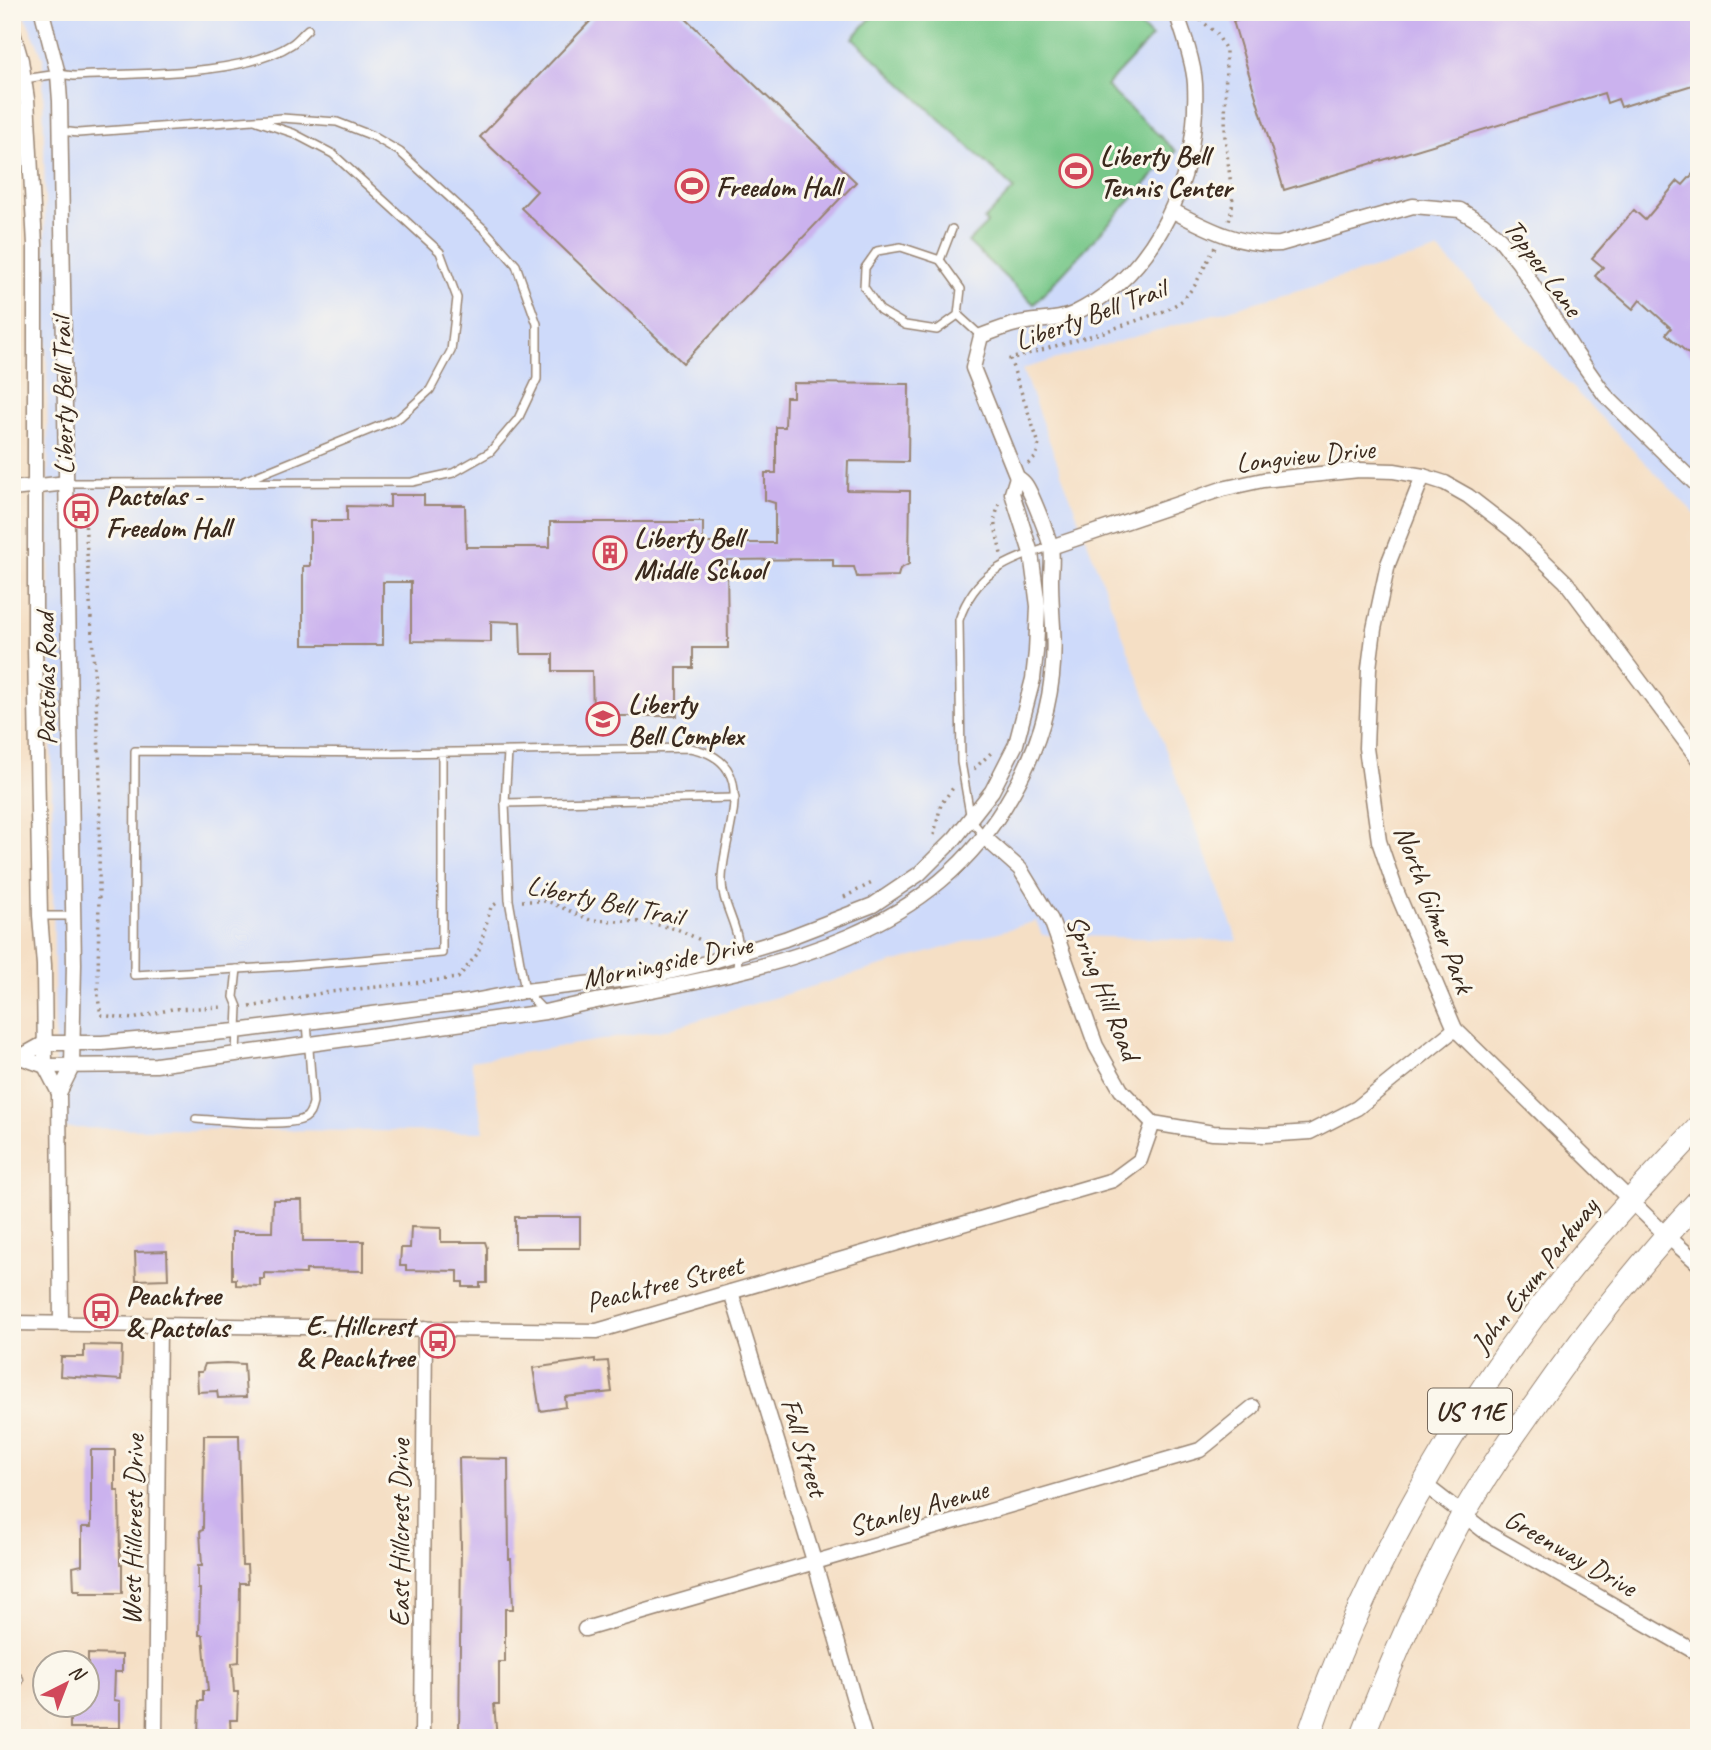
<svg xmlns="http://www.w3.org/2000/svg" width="1711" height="1750" font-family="Caveat,sans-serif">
<rect width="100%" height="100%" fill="#fbf7ec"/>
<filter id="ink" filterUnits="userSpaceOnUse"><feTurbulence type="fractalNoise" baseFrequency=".0143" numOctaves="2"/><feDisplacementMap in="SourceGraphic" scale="14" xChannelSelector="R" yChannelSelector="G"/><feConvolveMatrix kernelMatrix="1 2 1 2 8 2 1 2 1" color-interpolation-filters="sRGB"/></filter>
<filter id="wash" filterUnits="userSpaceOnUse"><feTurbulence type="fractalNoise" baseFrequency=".00686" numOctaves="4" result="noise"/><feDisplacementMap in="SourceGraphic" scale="28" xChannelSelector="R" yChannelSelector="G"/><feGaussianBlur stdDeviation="1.57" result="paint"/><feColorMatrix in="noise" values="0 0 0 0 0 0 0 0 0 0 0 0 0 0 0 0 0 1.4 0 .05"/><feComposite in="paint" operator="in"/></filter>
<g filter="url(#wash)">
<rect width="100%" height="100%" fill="#f5dfc5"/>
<polygon fill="#cedafa" points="23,12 1699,12 1699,518 1438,250 1022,369 1238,941 1042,935 1036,921 664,1030 471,1061 484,1132 56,1128 43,57"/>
<polygon fill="#77c789" stroke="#597854" stroke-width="2" points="876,12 1126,12 1152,37 1106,86 1176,151 1034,304 968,242 987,223 984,220 1014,189 853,38"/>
<g id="blocks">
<g fill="#cbb2ee">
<polygon points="599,12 679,12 856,182 683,363 521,208 537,191 480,137"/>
<polygon points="1262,12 1699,12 1699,83 1621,107 1618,99 1607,103 1604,93 1284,190 1233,21"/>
<polygon points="1699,167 1699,363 1666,334 1671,328 1640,300 1633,309 1595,276 1603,267 1592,258 1634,210 1645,220 1678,181 1683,185"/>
<polygon points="793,383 909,384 908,462 848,461 847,490 910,491 909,564 900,569 898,576 857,577 854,567 833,567 833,559 727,560 728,648 693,648 693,668 677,668 677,716 593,716 592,671 553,671 553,654 521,654 520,622 491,621 491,642 411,641 411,582 383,582 383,645 303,645 303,566 310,566 310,521 347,521 347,506 390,507 390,495 424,495 424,505 465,505 466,547 550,547 550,522 703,522 703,543 775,543 775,503 765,500 765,473 776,473 776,427 785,427 786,397 793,397"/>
<polygon points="273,1200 302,1200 303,1241 364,1241 364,1271 306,1270 306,1274 264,1273 264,1279 260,1279 260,1286 236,1285 236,1279 232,1279 232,1232 272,1232"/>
<rect x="515" y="1217" width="65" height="31"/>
<polygon points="411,1227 441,1228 441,1242 485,1242 487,1248 487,1283 480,1283 480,1287 463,1287 463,1282 458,1282 458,1271 406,1270 406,1266 400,1266 401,1248 410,1248"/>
<polygon points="167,1251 168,1279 136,1280 135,1252"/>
<polygon points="84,1345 122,1346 121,1380 60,1376 61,1357 84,1357"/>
<polygon points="595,1359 595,1362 608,1361 612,1392 565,1397 566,1407 540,1411 533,1368"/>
<polygon points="226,1363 244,1364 246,1397 218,1398 217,1391 198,1392 197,1372 202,1372 205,1364"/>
<polygon points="204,1435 239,1435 242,1565 247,1565 248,1583 240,1583 239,1662 232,1663 234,1692 238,1692 237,1720 230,1720 231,1738 198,1738 199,1701 203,1701 203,1691 208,1691 203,1635 199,1635 200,1589 198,1589 198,1566 202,1566 200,1531 203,1530"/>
<polygon points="91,1450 115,1450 115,1491 119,1491 120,1565 122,1565 122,1593 80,1593 80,1590 74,1590 73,1567 82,1565 82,1527 91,1527"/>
<polygon points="459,1458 508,1459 509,1559 511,1559 513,1609 505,1609 505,1662 499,1662 499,1704 494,1704 497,1738 459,1738 461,1546"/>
<polygon points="88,1654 122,1655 122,1672 115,1672 114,1700 120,1701 120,1728 70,1728 70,1704 88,1704"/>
</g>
</g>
</g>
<g filter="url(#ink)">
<use href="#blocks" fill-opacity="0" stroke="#988472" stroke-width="2"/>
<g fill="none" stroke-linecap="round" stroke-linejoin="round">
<defs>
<g id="service">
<path d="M24,79L58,74L74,76C133,73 243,77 292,44C298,40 303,33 308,29"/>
<polyline points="61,131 78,133 282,118 337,122 373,136 400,152 485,230 516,265 537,324 537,379 518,419 490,452 453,473 412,482 67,483"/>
<polygon points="901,247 940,260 961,289 958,315 937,330 905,325 880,310 864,287 865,268 877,251"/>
<polyline points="940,260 952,229"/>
<polyline points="958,315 981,336"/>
<polyline points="244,481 399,418 430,390 451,351 457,298 440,252 333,154 293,133 257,121"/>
<polyline points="508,752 505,803 509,900 525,991 544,1011"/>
<path d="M442,753V953L289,966L134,975L135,751L394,753L690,748C764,762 723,831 722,879C721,901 735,920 738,941C739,951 737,963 737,974"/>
<polyline points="505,803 735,798"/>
<path d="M984,836L971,820L961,762L959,620C975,573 1006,561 1050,547"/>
<polyline points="40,916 73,916"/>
<polyline points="236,1053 238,1007 234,997 237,969"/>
<path d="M196,1119C218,1120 290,1128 305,1118C311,1114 311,1109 313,1103L307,1022"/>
</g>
<g id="minor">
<polyline points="42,12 58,74 60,101 74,964 72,1067 59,1093 61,1323"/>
<polyline points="12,29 21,60 27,99 35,245 35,647 40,916 44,965 45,1066 59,1093"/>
<path d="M1173,211C1208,229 1240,246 1280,244L1413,206L1460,210L1483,224L1500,239L1519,263L1574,351L1605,395L1699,487"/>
<polyline points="1423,476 1388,564 1374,629 1369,668 1366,748 1379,841 1395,888 1455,1029 1666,1235 1699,1264"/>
<polyline points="12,489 67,483"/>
<polyline points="1051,547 1222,489 1263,480 1359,470 1394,471 1423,476 1445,483 1468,496 1512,530 1566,582 1699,760"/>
<polyline points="984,837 1020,869 1051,920 1096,1046 1121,1090 1153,1123 1213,1133 1265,1135 1310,1132 1357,1108 1455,1029"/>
<path d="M12,1057H20L45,1066L156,1065L545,1012C715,972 916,966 1012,794C1042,742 1057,686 1053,627C1052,611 1051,595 1051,579C1051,569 1053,558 1051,548C1049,538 1031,491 1025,484C1023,481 1020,479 1017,477L973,368L981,336C992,332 1004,327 1016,324C1034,319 1056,322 1073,314C1158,273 1199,176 1195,84C1194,63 1183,32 1176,12"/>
<polyline points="20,1057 45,1043 102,1043 236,1031 468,1002 525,991 652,976 703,964 785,939 873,905 919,874 955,838 992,791 1016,744 1033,679 1036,652 1038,606 1031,553 1012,493 1017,477"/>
<polyline points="731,1292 815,1564 865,1738"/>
<polyline points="12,1323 597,1331 1113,1180 1140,1160 1153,1123"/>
<polyline points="1424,1484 1487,1533 1699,1654"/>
<polyline points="585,1629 1200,1450 1253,1407"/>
<polyline points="12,1680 16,1680"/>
<polyline points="155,1738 159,1324"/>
<polyline points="422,1738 425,1328"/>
</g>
<g id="primary">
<path d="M1308,1738C1361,1580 1457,1411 1561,1281C1604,1227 1652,1177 1699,1127"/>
<path d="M1362,1738C1391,1662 1424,1586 1463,1515C1483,1479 1506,1446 1530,1412C1581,1338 1637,1266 1699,1200"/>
</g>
</defs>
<use href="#service" stroke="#988472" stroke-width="10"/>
<use href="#minor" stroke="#988472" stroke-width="17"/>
<use href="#primary" stroke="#988472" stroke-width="25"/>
<g stroke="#988472" stroke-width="3.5" stroke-dasharray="2 5" stroke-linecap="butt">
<polyline points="1195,15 1217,34 1226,50 1225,137 1233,202 1229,222"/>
<polyline points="1028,464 1036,457 1039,444 1010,359 1104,332 1167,310 1183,300 1195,285 1215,247"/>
<polyline points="999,504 994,521 1001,554"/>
<polyline points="85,519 100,768 98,998 101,1015 133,1019 172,1009 225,1007"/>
<polyline points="974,769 994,750"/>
<polyline points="934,835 941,804 953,788"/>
<polyline points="844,897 874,882"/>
<polyline points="522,901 547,901 590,920 645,922 677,929 709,944"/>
<polyline points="250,1007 322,993 458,978 478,953 491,907 497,903"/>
</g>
<use href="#service" stroke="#fff" stroke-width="7"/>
<use href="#minor" stroke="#fff" stroke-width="14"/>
<use href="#primary" stroke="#fff" stroke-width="23"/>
</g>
</g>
<defs>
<symbol id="stadium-ring" viewBox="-11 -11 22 22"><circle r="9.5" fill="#fbf7ec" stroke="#d1495b" stroke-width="1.5"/><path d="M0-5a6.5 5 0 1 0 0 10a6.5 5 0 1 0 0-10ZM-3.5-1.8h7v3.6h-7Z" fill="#d1495b"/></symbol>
<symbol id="bus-ring" viewBox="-11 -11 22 22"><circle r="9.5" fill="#fbf7ec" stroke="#d1495b" stroke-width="1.5"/><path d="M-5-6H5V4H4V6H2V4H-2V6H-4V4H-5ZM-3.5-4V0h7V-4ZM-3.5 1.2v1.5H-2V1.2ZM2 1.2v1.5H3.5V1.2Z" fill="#d1495b"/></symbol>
<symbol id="building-ring" viewBox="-11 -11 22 22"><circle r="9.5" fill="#fbf7ec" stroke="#d1495b" stroke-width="1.5"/><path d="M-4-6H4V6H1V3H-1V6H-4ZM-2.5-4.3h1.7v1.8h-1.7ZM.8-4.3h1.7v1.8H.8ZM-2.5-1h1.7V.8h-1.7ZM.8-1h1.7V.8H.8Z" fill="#d1495b"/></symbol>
<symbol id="school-ring" viewBox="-11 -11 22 22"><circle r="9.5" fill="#fbf7ec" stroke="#d1495b" stroke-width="1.5"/><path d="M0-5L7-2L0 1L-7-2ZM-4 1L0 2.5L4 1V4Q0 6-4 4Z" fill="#d1495b"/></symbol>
</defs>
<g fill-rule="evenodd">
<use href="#stadium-ring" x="1057" y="152" width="38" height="38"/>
<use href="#stadium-ring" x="673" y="167" width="38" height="38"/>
<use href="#bus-ring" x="62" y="492" width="38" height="38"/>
<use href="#building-ring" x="591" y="534" width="38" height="38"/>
<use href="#school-ring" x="584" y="700" width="38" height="38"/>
<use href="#bus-ring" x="82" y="1292" width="38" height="38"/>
<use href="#bus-ring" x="419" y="1322" width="38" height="38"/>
</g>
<g text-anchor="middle" stroke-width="6" stroke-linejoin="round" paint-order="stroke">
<rect fill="#fbf7ec" stroke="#75685c" stroke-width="2" x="1428" y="1388.5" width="84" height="45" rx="5"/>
<g font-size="26" font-weight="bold" fill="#3b2a1e">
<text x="1470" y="1420">US 11E</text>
</g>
<g font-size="28" font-weight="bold" fill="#3b2a1e" stroke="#fbf7ec" text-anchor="start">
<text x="1100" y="165">Liberty Bell<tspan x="1100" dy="32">Tennis Center</tspan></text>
<text x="716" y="196">Freedom Hall</text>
<text x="106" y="505">Pactolas -<tspan x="106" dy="32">Freedom Hall</tspan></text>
<text x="634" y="547">Liberty Bell<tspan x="634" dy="32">Middle School</tspan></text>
<text x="628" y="713">Liberty<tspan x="628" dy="32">Bell Complex</tspan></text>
<text x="126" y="1305">Peachtree<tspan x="126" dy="32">&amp; Pactolas</tspan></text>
<text x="414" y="1335" text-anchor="end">E. Hillcrest<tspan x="414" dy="32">&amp; Peachtree</tspan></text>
</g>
<g font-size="28" fill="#3b2a1e" stroke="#fbf7ec">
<text transform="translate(1544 267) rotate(54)" y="10">Topper Lane</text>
<text transform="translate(1090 314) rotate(-20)" y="10">Liberty Bell Trail</text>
<text transform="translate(62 396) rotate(-91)" y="10">Liberty Bell Trail</text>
<text transform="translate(1305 455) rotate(-6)" y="10">Longview Drive</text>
<text transform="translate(45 679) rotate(-91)" y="10">Pactolas Road</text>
<text transform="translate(605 900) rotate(12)" y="10">Liberty Bell Trail</text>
<text transform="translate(1435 909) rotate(69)" y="10">North Gilmer Park</text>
<text transform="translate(667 961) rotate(-12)" y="10">Morningside Drive</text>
<text transform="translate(1104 987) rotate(68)" y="10">Spring Hill Road</text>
<text transform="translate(1534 1275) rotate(-52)" y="10">John Exum Parkway</text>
<text transform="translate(664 1283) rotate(-14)" y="10">Peachtree Street</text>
<text transform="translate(805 1447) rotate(73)" y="10">Fall Street</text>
<text transform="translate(918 1507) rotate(-16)" y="10">Stanley Avenue</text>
<text transform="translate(132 1530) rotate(-89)" y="10">West Hillcrest Drive</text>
<text transform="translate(399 1533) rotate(-90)" y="10">East Hillcrest Drive</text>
<text transform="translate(1571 1552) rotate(30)" y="10">Greenway Drive</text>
</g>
</g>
<rect width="1711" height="1750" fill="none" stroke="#fbf7ec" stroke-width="42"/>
<g transform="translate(66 1684) rotate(42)"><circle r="33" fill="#fbf7ec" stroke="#aea59a" stroke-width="2"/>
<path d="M0-5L12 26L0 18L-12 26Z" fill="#d1495b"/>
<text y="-10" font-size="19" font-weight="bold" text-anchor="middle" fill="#3b2a1e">N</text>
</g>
</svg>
